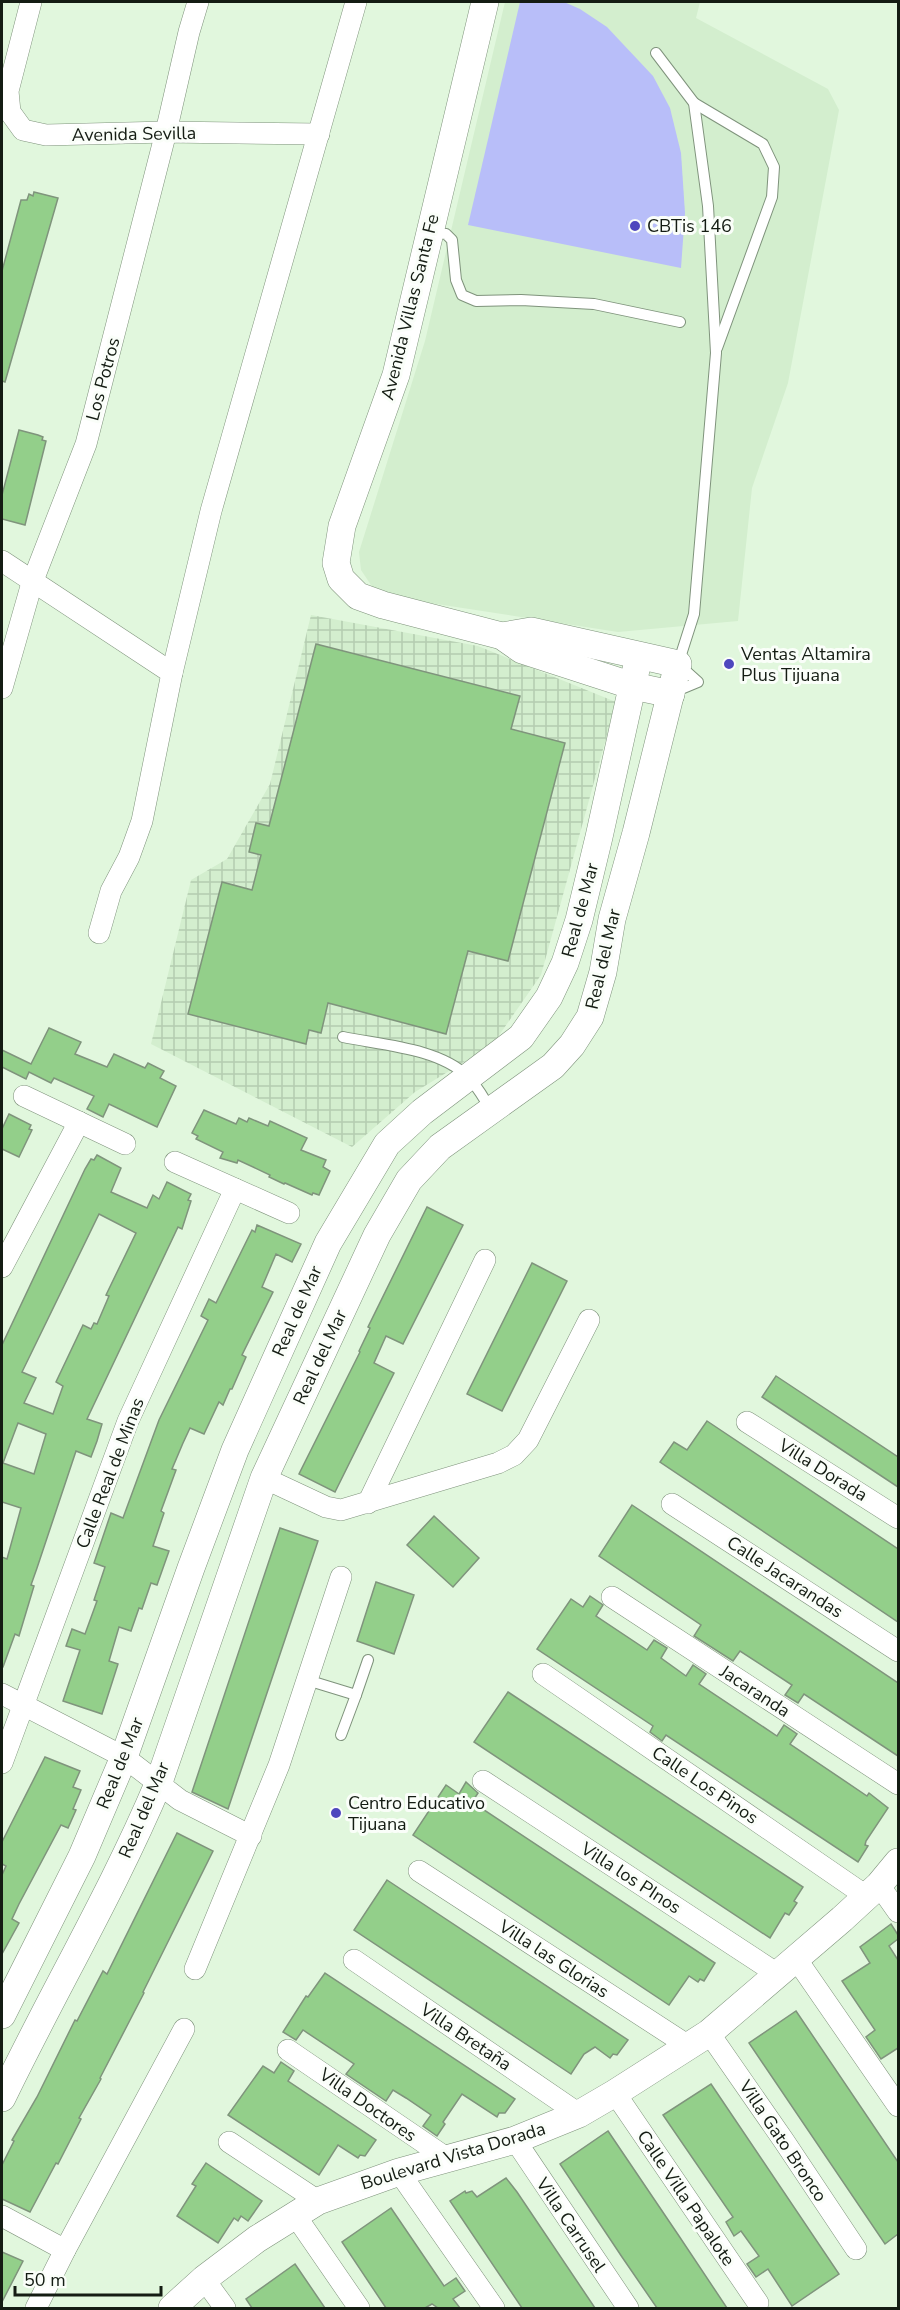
<svg xmlns="http://www.w3.org/2000/svg" width="900" height="2310" font-family="'Nunito Sans',sans-serif">
<defs>
<pattern id="industrial-grid" width="8" height="8" patternUnits="userSpaceOnUse" patternTransform="scale(1.5)"><rect width="8" height="8" fill="#d3eece"/><path d="M0 4h8M4 0v8" fill="none" stroke="#b4ccb0"/></pattern>
</defs>
<rect width="100%" height="100%" fill="#e1f7dd"/>
<polygon fill="#d3eece" points="505,2 700,2 696,18 828,89 839,110 788,383 752,488 738,621 618,632 417,601 373,588 361,570 359,552 425,341"/>
<polygon fill="url(#industrial-grid)" points="311,615 478,646 616,702 541,975 493,1044 415,1092 352,1147 151,1044 191,880 227,859 270,784"/>
<polygon fill="#b8bef9" points="520,2 564,2 580,9 607,27 653,76 670,108 681,153 685,213 681,268 468,225"/>
<g fill="#93cf8a" stroke="#7f947c" stroke-width="1.5" fill-rule="evenodd">
<polygon points="34,192 58,198 5,382 2,381 2,271 21,200 27,200 29,194 33,196"/>
<polygon points="19,430 38,435 43,437 42,440 46,441 25,525 2,519 2,495"/>
<polygon points="316,644 520,696 511,729 565,743 508,961 468,951 446,1034 328,1003 321,1033 309,1030 306,1044 188,1014 222,882 252,890 261,855 249,852 256,823 269,826"/>
<polygon points="49,1028 81,1042 75,1054 107,1067 114,1054 145,1068 148,1063 164,1071 160,1078 176,1086 157,1127 109,1104 103,1117 87,1109 94,1096 54,1078 51,1083 29,1072 26,1079 2,1067 2,1050 31,1064"/>
<polygon points="204,1110 236,1124 239,1118 247,1122 249,1118 268,1126 270,1121 307,1138 301,1150 326,1160 323,1167 330,1171 319,1195 313,1193 312,1195 285,1183 284,1184 269,1177 270,1175 238,1160 237,1163 220,1158 223,1152 196,1139 198,1136 192,1133"/>
<polygon points="9,1114 31,1125 29,1129 32,1130 19,1157 2,1149 2,1129"/>
<path d="M97,1155L121,1168L111,1192L147,1208L153,1195L159,1199L167,1182L191,1194L188,1200L191,1201L182,1229L178,1227L87,1419L102,1424L97,1441L91,1457L76,1451L37,1568L31,1585L34,1586L19,1636L15,1634L3,1667H2V1557L7,1559L21,1508L2,1502V1345L85,1169L91,1159L94,1160ZM99,1214L136,1233L106,1295L109,1296L97,1324L94,1323L91,1329L83,1325L56,1382L63,1386L53,1414L24,1403L36,1378L22,1372ZM18,1423L46,1434L34,1474L3,1463Z"/>
<polygon points="427,1207 463,1225 403,1344 386,1336 374,1363 394,1373 335,1492 299,1474 360,1352 359,1351 370,1328 368,1327"/>
<polygon points="257,1225 301,1244 292,1262 276,1254 262,1287 273,1292 242,1355 246,1357 232,1389 230,1389 223,1405 219,1402 204,1434 190,1428 183,1443 172,1469 176,1470 161,1511 164,1513 153,1546 169,1551 157,1585 151,1583 142,1609 139,1608 131,1631 119,1627 109,1661 118,1664 102,1714 63,1701 80,1650 66,1646 72,1629 85,1634 97,1601 94,1600 105,1567 94,1563 111,1513 123,1518 159,1420 208,1320 201,1316 209,1299 216,1303 252,1230 255,1232"/>
<polygon points="532,1263 567,1281 502,1411 467,1394"/>
<polygon points="776,1376 898,1457 898,1487 762,1397"/>
<polygon points="707,1421 898,1549 898,1622 660,1462 674,1442 687,1450"/>
<polygon points="632,1505 898,1683 898,1756 804,1694 798,1703 785,1695 792,1685 740,1651 733,1661 694,1636 701,1625 599,1556"/>
<polygon points="434,1516 479,1558 453,1587 407,1545"/>
<polygon points="280,1528 318,1541 228,1809 192,1792"/>
<polygon points="376,1582 414,1595 394,1654 357,1641"/>
<polygon points="590,1596 603,1605 596,1616 647,1650 654,1640 667,1648 661,1658 686,1676 693,1665 706,1674 699,1684 777,1736 784,1725 797,1734 790,1744 867,1796 869,1793 888,1808 866,1841 865,1845 868,1846 858,1862 666,1735 662,1741 650,1732 653,1726 537,1649 571,1599 583,1607"/>
<polygon points="508,1692 803,1887 794,1901 797,1903 789,1915 785,1913 770,1938 474,1742"/>
<polygon points="45,1757 80,1771 73,1787 81,1790 73,1809 76,1810 68,1828 61,1825 19,1904 12,1919 19,1923 2,1954 2,1875 6,1866 2,1864 2,1842"/>
<polygon points="466,1782 478,1793 472,1802 715,1963 704,1981 700,1979 698,1982 689,1976 669,2005 413,1835 446,1785 459,1794"/>
<polygon points="177,1833 213,1851 143,1992 144,1993 100,2078 101,2079 79,2118 81,2119 58,2164 56,2163 30,2212 2,2199 2,2165 14,2141 12,2140 37,2097 75,2020 77,2021 103,1971 107,1974"/>
<polygon points="387,1880 628,2040 617,2055 613,2054 610,2058 595,2047 584,2054 571,2074 354,1930"/>
<polygon points="891,1924 898,1935 898,1939 889,1946 898,1960 898,2048 881,2059 866,2037 875,2030 842,1981 870,1963 860,1947"/>
<polygon points="325,1973 515,2099 505,2113 499,2113 497,2117 462,2094 443,2122 445,2124 437,2136 423,2126 431,2115 406,2098 393,2090 386,2101 346,2074 354,2064 303,2030 296,2040 283,2032 306,1996 308,1997"/>
<polygon points="796,2011 898,2162 898,2234 885,2244 749,2043"/>
<polygon points="281,2062 294,2071 288,2081 376,2140 365,2156 360,2155 358,2158 338,2145 319,2175 228,2115 263,2066 274,2073"/>
<polygon points="711,2084 839,2274 792,2306 768,2269 756,2277 747,2264 759,2256 741,2231 734,2236 726,2222 733,2217 663,2115"/>
<polygon points="608,2131 679,2236 727,2308 657,2308 622,2257 560,2164"/>
<polygon points="206,2163 262,2201 248,2221 241,2216 238,2221 234,2218 218,2243 177,2216 196,2186 192,2184"/>
<polygon points="506,2178 517,2192 595,2308 522,2308 450,2201 465,2191 466,2193 472,2191 477,2197"/>
<polygon points="391,2208 444,2286 456,2278 465,2291 453,2299 460,2308 438,2308 432,2304 425,2308 386,2308 342,2242"/>
<polygon points="2,2252 23,2261 2,2302"/>
<polygon points="295,2264 325,2308 252,2308 246,2299"/>
</g>
<g fill="none" stroke-linecap="round" stroke-linejoin="round">
<defs>
<g id="service">
<polyline points="656,53 694,103 708,206 716,353 694,614 678,664 698,682 674,692"/>
<polyline points="694,103 763,144 774,167 772,197 717,348"/>
<polyline points="429,232 446,234 452,240 456,280 462,295 476,301 521,300 594,304 680,322"/>
<path d="M343,1037C381,1045 438,1048 467,1076C477,1085 484,1099 491,1110"/>
<polyline points="307,1680 356,1695 341,1735"/>
<polyline points="356,1695 368,1660"/>
</g>
<g id="minor">
<polyline points="31,2 8,91 10,112 23,130 46,135 166,132 319,134"/>
<polyline points="2,561 172,673 142,821 129,857 111,891 99,933"/>
<polyline points="172,673 211,511 356,2"/>
<polyline points="2,688 32,583 86,444 166,132 189,32 198,2"/>
<polyline points="24,1096 125,1144"/>
<polyline points="175,1162 289,1213"/>
<polyline points="2,1267 79,1122"/>
<polyline points="747,1422 898,1518"/>
<polyline points="264,1478 326,1507 341,1510 498,1463 514,1455 528,1440 589,1320"/>
<polyline points="368,1503 485,1260"/>
<polyline points="672,1504 898,1651"/>
<polyline points="612,1597 898,1784"/>
<polyline points="543,1674 866,1896"/>
<polyline points="2,1694 124,1757 180,1800 251,1836"/>
<polyline points="2,1763 128,1421 235,1189"/>
<polyline points="483,1781 779,1975"/>
<polyline points="419,1871 690,2047"/>
<polyline points="879,1885 898,1912"/>
<polyline points="354,1960 579,2114"/>
<polyline points="797,1960 898,2106"/>
<polyline points="195,1969 279,1765 341,1577"/>
<polyline points="709,2033 784,2141 856,2249"/>
<polyline points="288,2050 448,2159"/>
<polyline points="615,2093 758,2303"/>
<polyline points="515,2140 628,2308"/>
<polyline points="229,2142 318,2201"/>
<polyline points="399,2172 494,2308"/>
<polyline points="295,2215 359,2308"/>
<polyline points="2,2216 65,2250"/>
<polyline points="204,2279 225,2308"/>
<polyline points="36,2308 65,2250 184,2029"/>
</g>
<g id="tertiary">
<polyline points="485,2 396,375 342,526 336,563 341,579 358,596 383,605 502,636 522,650 633,686 671,694"/>
<polyline points="2,2015 82,1856 124,1757 191,1568 235,1450 328,1243 387,1144 422,1112 521,1037 549,997 565,963 579,920 599,837 639,656"/>
<path d="M2,2098C53,1992 113,1891 159,1782L264,1478L377,1235L409,1180L440,1147L553,1066L572,1045L590,1017L603,972L612,919L636,833L678,664L531,631L502,636"/>
<polyline points="172,2308 204,2279 257,2239 318,2201 399,2172 515,2140 579,2114 615,2093 709,2033 842,1919 879,1885 898,1862"/>
</g>
</defs>
<use href="#service" stroke="#7f937c" stroke-width="12"/>
<use href="#minor" stroke="#7f937c" stroke-width="22"/>
<use href="#tertiary" stroke="#7f937c" stroke-width="28"/>
<use href="#service" stroke="#fff" stroke-width="10"/>
<use href="#minor" stroke="#fff" stroke-width="21"/>
<use href="#tertiary" stroke="#fff" stroke-width="27"/>
</g>
<g fill="#4e47be" stroke="#fafef9" stroke-width="2">
<circle cx="635" cy="226" r="6"/>
<circle cx="729" cy="664" r="6"/>
<circle cx="336" cy="1813" r="6"/>
</g>
<g text-anchor="middle" stroke-width="6" stroke-linejoin="round" paint-order="stroke">
<g font-size="18" fill="#141c13" stroke="#fafef9">
<text transform="translate(134 134) rotate(-1)" y="6">Avenida Sevilla</text>
<text transform="translate(410 307) rotate(-76)" y="6">Avenida Villas Santa Fe</text>
<text transform="translate(103 379) rotate(-75)" y="6">Los Potros</text>
<text transform="translate(580 910) rotate(-75)" y="6">Real de Mar</text>
<text transform="translate(603 959) rotate(-77)" y="6">Real del Mar</text>
<text transform="translate(297 1311) rotate(-66)" y="6">Real de Mar</text>
<text transform="translate(320 1357) rotate(-65)" y="6">Real del Mar</text>
<text transform="translate(823 1470) rotate(32)" y="6">Villa Dorada</text>
<text transform="translate(110 1473) rotate(-69)" y="6">Calle Real de Minas</text>
<text transform="translate(785 1577) rotate(33)" y="6">Calle Jacarandas</text>
<text transform="translate(755 1691) rotate(33)" y="6">Jacaranda</text>
<text transform="translate(120 1763) rotate(-68)" y="6">Real de Mar</text>
<text transform="translate(705 1785) rotate(34)" y="6">Calle Los Pinos</text>
<text transform="translate(144 1810) rotate(-67)" y="6">Real del Mar</text>
<text transform="translate(631 1878) rotate(33)" y="6">Villa los PInos</text>
<text transform="translate(554 1959) rotate(33)" y="6">Villa las Glorias</text>
<text transform="translate(466 2037) rotate(34)" y="6">Villa Bretaña</text>
<text transform="translate(368 2105) rotate(35)" y="6">Villa Doctores</text>
<text transform="translate(783 2141) rotate(56)" y="6">Villa Gato Bronco</text>
<text transform="translate(453 2156) rotate(-17)" y="6">Boulevard Vista Dorada</text>
<text transform="translate(686 2198) rotate(56)" y="6">Calle Villa Papalote</text>
<text transform="translate(571 2225) rotate(56)" y="6">Villa Carrusel</text>
</g>
<g font-size="18" fill="#141c13" stroke="#fafef9" text-anchor="start">
<text x="647" y="232">CBTis 146</text>
<text x="741" y="660">Ventas Altamira<tspan x="741" dy="21">Plus Tijuana</tspan></text>
<text x="348" y="1809">Centro Educativo<tspan x="348" dy="21">Tijuana</tspan></text>
</g>
</g>
<rect width="900" height="2310" fill="none" stroke="#141c13" stroke-width="6"/>
<path d="M15 2286v9h146v-9" fill="none" stroke="#141c13" stroke-width="3"/>
<text x="24" y="2286" font-size="18" fill="#141c13" stroke="#fafef9" stroke-width="4.5" paint-order="stroke">50 m</text>
</svg>
